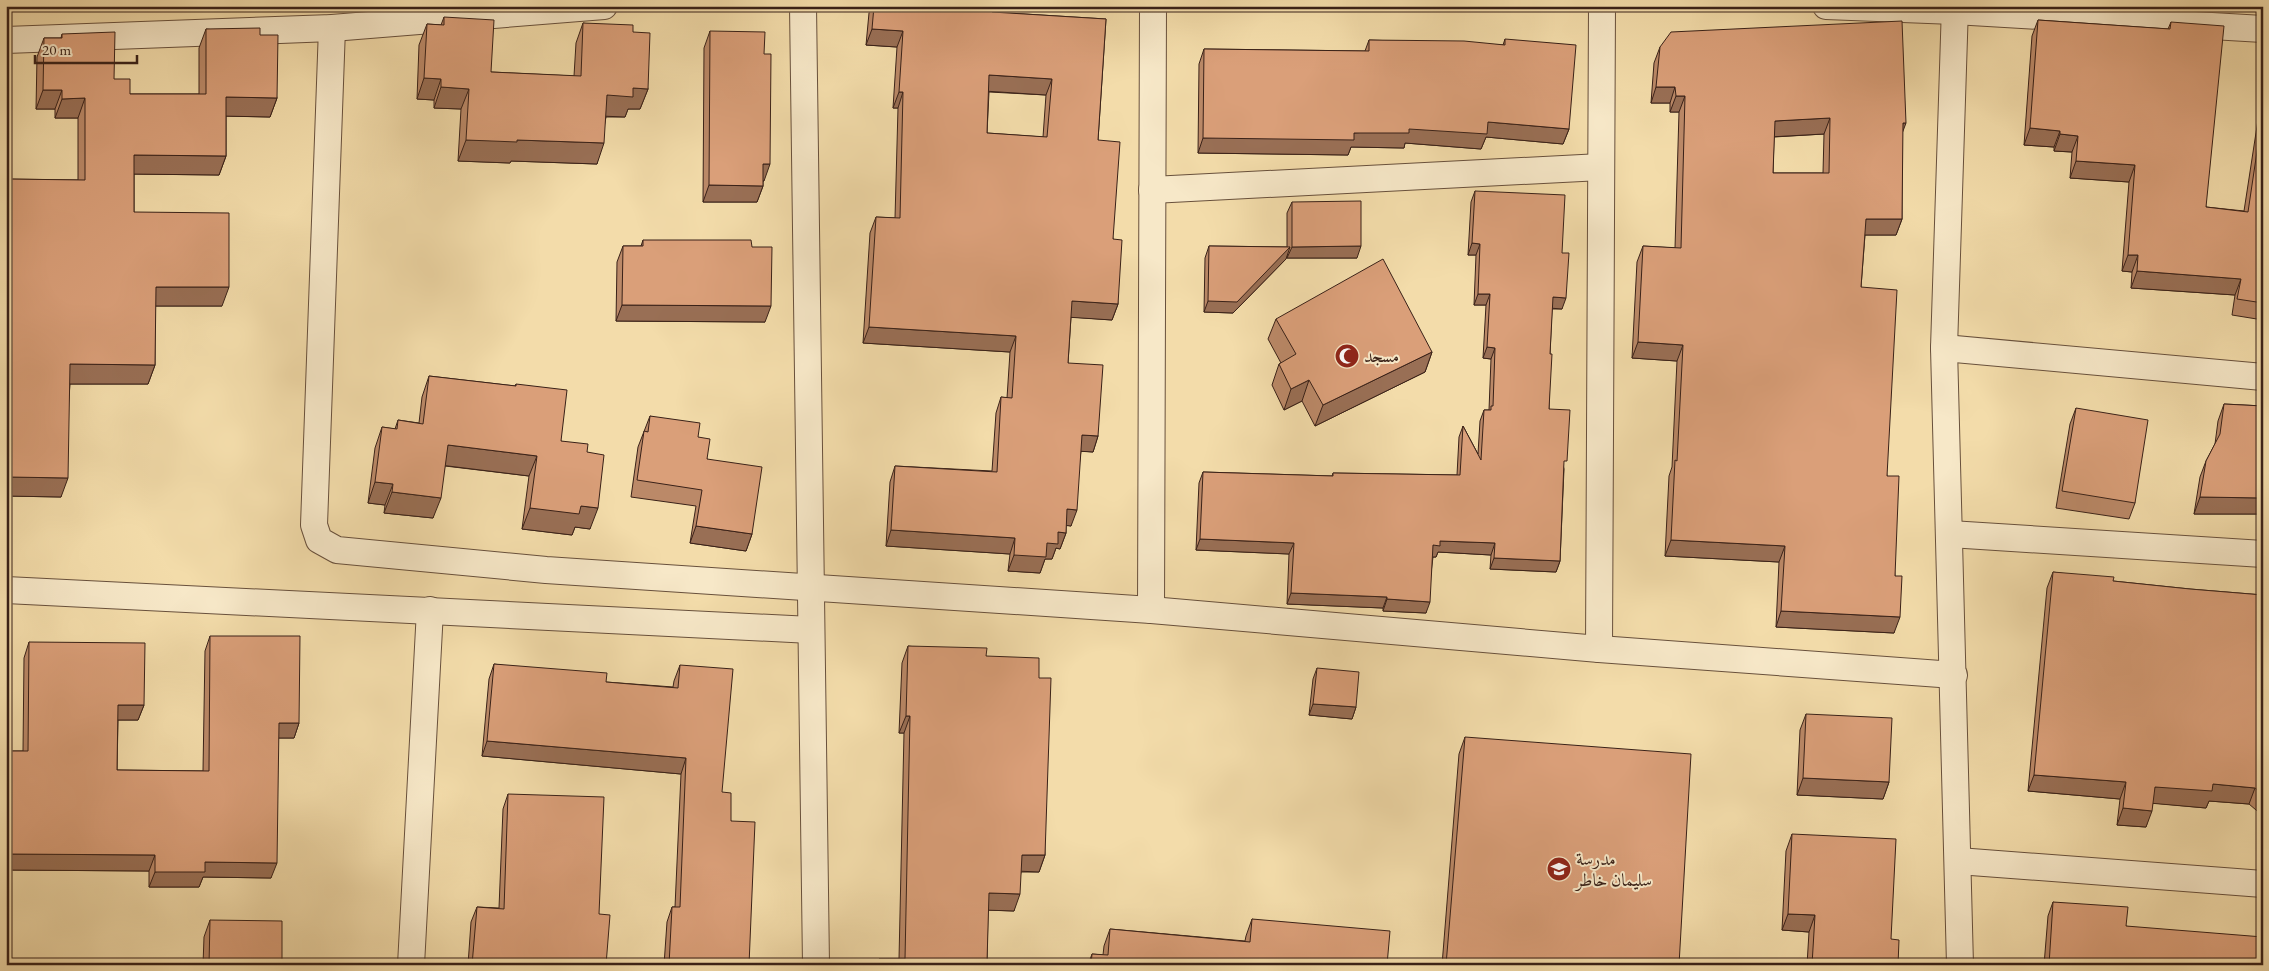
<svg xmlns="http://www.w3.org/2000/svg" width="2269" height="971" font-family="'EB Garamond',Amiri,serif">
<rect width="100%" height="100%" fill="#f3dcaa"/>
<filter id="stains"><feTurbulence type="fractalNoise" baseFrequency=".004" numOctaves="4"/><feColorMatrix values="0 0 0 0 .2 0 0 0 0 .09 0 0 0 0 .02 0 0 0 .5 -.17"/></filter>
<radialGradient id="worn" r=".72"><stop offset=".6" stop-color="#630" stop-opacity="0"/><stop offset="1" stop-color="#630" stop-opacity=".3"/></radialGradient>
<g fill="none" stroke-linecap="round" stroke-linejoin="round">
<defs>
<g id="street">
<polyline points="803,6 816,965"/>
<polyline points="1826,6 1954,11 2263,29"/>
<polyline points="1955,6 1944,348 1960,965"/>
<polyline points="332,28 314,525 319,540 337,550 546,570 1151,610 1599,649 1954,675"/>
<polyline points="6,40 332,28 604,6"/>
<polyline points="1152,190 1601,167"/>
<polyline points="1944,348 2263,377"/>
<polyline points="1950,534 2263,554"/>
<polyline points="6,590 811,630"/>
<polyline points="1151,610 1153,6"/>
<polyline points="1599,649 1602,6"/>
<polyline points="1958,861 2263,884"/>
<polyline points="411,965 430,610"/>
</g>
</defs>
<use href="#street" stroke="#68503c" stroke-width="28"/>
<use href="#street" stroke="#f7e8c8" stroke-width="26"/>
</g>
<g fill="#bb8968" stroke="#392118" fill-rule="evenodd">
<path d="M871,6H992V12L1106,19L1098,140L1113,239L1118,304L1112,320L1071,317L1068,363L1098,436L1093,452L1081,451L1071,526L1066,525V533L1060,549L1056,548L1052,559H1045L1040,573L1008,571L1010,554L886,546L890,482L895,466L992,471L996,413L1001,397L1007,398L1010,352L863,343L870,233L876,217L895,218L898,108H893L897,47L866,45L869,13ZM989,92L1046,95L1043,137L987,133Z"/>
<polygon points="444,17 491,72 574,76 576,43 583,23 633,32 648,89 640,109 628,109 625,117 606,117 597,164 511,161 510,163 458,161 461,109 434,108 434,100 417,99 419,45 427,24 441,25"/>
<polygon points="2038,20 2168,29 2171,22 2206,207 2244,211 2263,87 2263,320 2232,315 2235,295 2131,288 2132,272 2122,271 2129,182 2070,178 2072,152 2054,151 2054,147 2024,145 2032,36"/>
<polygon points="206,29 260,35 277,98 270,117 226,116 226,156 219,175 134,174 134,212 222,306 155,306 155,365 148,384 70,384 61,497 6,496 6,179 78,180 78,118 55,118 55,109 36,109 37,57 44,38 61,38 62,34 114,79 130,94 199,94 199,48"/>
<polygon points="710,31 764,181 763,181 763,186 757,202 703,202 704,48"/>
<polygon points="1505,39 1569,129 1563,144 1486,137 1481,149 1405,143 1404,148 1351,147 1348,155 1198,153 1199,64 1204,49 1365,51 1369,40 1503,45"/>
<path d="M1660,47L1902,132V219L1896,235H1865L1861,287L1887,476L1895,576L1894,633L1776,627L1779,562L1665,556L1669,476L1672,467L1677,361L1632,358L1637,262L1643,246L1675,248L1679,112H1670V103H1651L1654,63ZM1824,134L1823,173H1773L1774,137Z"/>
<polygon points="1475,191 1562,253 1562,309 1552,309 1550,354 1549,409 1564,469 1560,561 1556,572 1490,569 1491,555 1438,552 1436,557 1433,557 1426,613 1383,611 1383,608 1287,604 1289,554 1196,550 1199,483 1203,472 1332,476 1333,473 1457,475 1459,437 1463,426 1478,454 1480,421 1484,410 1489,410 1491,359 1483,358 1486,305 1474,305 1476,255 1468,255 1471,202"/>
<polygon points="1292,202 1357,258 1287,258 1287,255 1286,259 1233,313 1204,312 1205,258 1209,246 1287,247 1287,213"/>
<polygon points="643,240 765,322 616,321 617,262 623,246 641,246"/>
<polygon points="1276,319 1432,352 1425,372 1315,426 1302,401 1284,410 1272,385 1279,364 1281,363 1268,339"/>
<polygon points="429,376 515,386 516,384 561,441 587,452 590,529 575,527 572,535 522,529 529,476 445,466 433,518 384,513 385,505 368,503 375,448 382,427 395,429 398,420 419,423 422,397"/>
<polygon points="2224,404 2263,406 2263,514 2194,514 2200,477 2206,461 2215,444 2218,421"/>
<polygon points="2076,408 2135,503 2129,519 2056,508 2070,424"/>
<polygon points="650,416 698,437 707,459 752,534 746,551 690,543 696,506 631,497 638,447"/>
<polygon points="2053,572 2113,581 2190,589 2263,595 2263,816 2249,804 2209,801 2206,808 2153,803 2146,827 2117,825 2120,799 2028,791 2047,588"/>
<polygon points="210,636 299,723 294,738 278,738 271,878 203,877 199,887 149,887 149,871 6,870 6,756 8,751 23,751 24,658 29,642 144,705 138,720 118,720 117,770 203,771 205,651"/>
<polygon points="908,646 986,656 1039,678 1045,855 1039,872 1021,872 1014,911 988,910 987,962 1004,965 877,965 879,959 899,959 904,733 899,733 902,663"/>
<polygon points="494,664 606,682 673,687 674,681 680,665 731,821 749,965 664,965 667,922 672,907 675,907 681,774 482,756 489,679"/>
<polygon points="1317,668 1356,707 1352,719 1309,715 1313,679"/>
<polygon points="1806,714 1889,782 1883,799 1797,795 1800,730"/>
<polygon points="1465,737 1679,965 1442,965 1459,754"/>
<polygon points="508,794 599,914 606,965 468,965 471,922 477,907 499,908 503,809"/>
<polygon points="1792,834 1891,939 1898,965 1807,965 1809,932 1782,930 1786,851"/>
<polygon points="2053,902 2126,926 2263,965 2044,965 2048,916"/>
<polygon points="1252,919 1387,965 1088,965 1092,954 1103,955 1104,946 1110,929 1245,941 1246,936"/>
<polygon points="210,920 282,965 203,965 204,937"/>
</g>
<g fill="#996f55" stroke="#392118">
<polygon points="872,29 903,31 897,47 866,45"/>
<polygon points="989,75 1052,79 1046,95 984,91"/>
<polygon points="424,78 441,79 434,100 417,99"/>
<polygon points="441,87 469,89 461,109 434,108"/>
<polygon points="1656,87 1675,87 1670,103 1651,103"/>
<polygon points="633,88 648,89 640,109 628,109 625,117 600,116 607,95"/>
<polygon points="43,90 62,90 55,109 36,109"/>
<polygon points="899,92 903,92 898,108 893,108"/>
<polygon points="1676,96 1685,96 1679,112 1670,112"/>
<polygon points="226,97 277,98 270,117 219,116"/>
<polygon points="85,98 78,118 55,118 62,99"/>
<polygon points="1830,118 1824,134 1769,137 1775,121"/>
<polygon points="1488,122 1569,129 1563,144 1486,137 1481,149 1405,143 1404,148 1351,147 1348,155 1198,153 1203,138 1354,133"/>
<polygon points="1903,123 1906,123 1900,139"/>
<polygon points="2030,128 2060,131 2054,147 2024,145"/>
<polygon points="2060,134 2078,136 2072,152 2054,151"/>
<polygon points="466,140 517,140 604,143 597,164 511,161 510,163 458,161"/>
<polygon points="134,155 226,156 219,175 127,174"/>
<polygon points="2076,161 2135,165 2129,182 2070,178"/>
<polygon points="763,164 770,164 764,181 757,180"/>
<polygon points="709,185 763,186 757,202 703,202"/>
<polygon points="1866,219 1902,219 1896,235 1860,235"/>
<polygon points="1472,243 1480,244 1476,255 1468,255"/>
<polygon points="1361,246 1357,258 1287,258 1292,247"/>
<polygon points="1290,247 1286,259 1233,313 1204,312 1208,301"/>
<polygon points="2128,255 2138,255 2132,272 2122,271"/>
<polygon points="2137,271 2241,279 2235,295 2131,288"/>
<polygon points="156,287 229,287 222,306 149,306"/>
<polygon points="1478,294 1490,294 1486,305 1474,305"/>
<polygon points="1553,297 1566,298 1562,309 1549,308"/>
<polygon points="1072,301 1118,304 1112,320 1066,317"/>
<polygon points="622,305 771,306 765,322 616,321"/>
<polygon points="869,327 1016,336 1010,352 863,343"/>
<polygon points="1638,342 1683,345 1677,361 1632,358"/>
<polygon points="1487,347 1495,348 1491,359 1483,358"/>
<polygon points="1432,352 1425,372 1315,426 1323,405"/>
<polygon points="6,364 10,364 6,374"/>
<polygon points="70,364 155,365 148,384 63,384"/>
<polygon points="1309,380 1302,401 1284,410 1291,389"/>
<polygon points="1082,435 1098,436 1093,452 1076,451"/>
<polygon points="448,445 537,456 529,476 440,465"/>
<polygon points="9,477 68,478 61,497 6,496 6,484"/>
<polygon points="375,482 393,484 385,505 368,503"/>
<polygon points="392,492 441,498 433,518 384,513"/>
<polygon points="2200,497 2263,498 2263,514 2194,514"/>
<polygon points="581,506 598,508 590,529 575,527 572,535 522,529 530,508"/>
<polygon points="1067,509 1077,510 1071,526 1061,525"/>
<polygon points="696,526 752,534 746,551 690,543"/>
<polygon points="891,530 1015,538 1010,554 886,546"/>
<polygon points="1058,532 1066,533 1060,549 1056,548 1052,559 1045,559 1040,573 1008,571 1014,555"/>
<polygon points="1200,539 1294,543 1289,554 1196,550"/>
<polygon points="1671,540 1785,546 1779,562 1665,556"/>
<polygon points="1440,541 1495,543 1491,555 1438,552 1436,557 1429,557 1433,545"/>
<polygon points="1494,558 1560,561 1556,572 1490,569"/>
<polygon points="1291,593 1387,597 1383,608 1287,604"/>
<polygon points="1387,599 1430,602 1426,613 1383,611"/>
<polygon points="1781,611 1900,617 1894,633 1776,627"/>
<polygon points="1313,704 1356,707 1352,719 1309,715"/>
<polygon points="118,705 144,705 138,720 113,720"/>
<polygon points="906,716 910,716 904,733 899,733"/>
<polygon points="279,723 299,723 294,738 273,738"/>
<polygon points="487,741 686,758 681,774 482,756"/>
<polygon points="2034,775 2126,782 2120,799 2028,791"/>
<polygon points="1803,778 1889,782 1883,799 1797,795"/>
<polygon points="2213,784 2255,788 2249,804 2209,801 2206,808 2149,803 2155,787"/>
<polygon points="2123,808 2152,811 2146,827 2117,825"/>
<polygon points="7,854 155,855 149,871 6,870 6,858"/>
<polygon points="1022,855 1045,855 1039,872 1016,871"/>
<polygon points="205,862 277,863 271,878 203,877 199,887 149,887 155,872"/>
<polygon points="989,893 1020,894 1014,911 983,910"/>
<polygon points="1788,914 1815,915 1809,932 1782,930"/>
</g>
<g fill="#da9f79" stroke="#392118" fill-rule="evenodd">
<path d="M874,6H992V12L1106,19L1098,140L1120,142L1113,239L1122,240L1118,304L1072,301L1068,363L1103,365L1098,436L1082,435L1077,510L1067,509L1066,533L1058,532V544L1047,543L1046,557L1014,555L1015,538L891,530L895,466L997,472L1001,397L1012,398L1016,336L869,327L876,217L900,218L903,92H899L903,31L872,29ZM989,75L1052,79L1047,137L987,133Z"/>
<polygon points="444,17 494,20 491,72 581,76 583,23 633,25 633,32 650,33 648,89 633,88 633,97 607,95 604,143 517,140 517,142 466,140 469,89 441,87 441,79 424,78 427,24 444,25"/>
<polygon points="2038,20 2170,29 2171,22 2224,26 2206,207 2248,212 2263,111 2263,303 2237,299 2241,279 2137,271 2138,255 2128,255 2135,165 2076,161 2078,136 2060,134 2060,131 2030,128"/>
<path d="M1902,21L1906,123H1903L1902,219H1866L1861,287L1897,290L1887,476H1899L1895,576H1902L1900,617L1781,611L1785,546L1671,540L1675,460L1677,461L1683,345L1638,342L1643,246L1681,248L1685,96H1676L1675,87H1656L1660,47L1671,32ZM1830,118L1829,173H1773L1775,121Z"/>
<polygon points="260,28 260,35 278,35 277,98 226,97 226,156 134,155 134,212 229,213 229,287 156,287 155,365 70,364 68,478 9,477 10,364 6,364 6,179 85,180 85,98 62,99 62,90 43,90 44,38 62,38 62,34 115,32 114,79 130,79 130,94 206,94 206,29"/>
<polygon points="710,31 765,32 764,54 771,54 770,164 763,164 763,186 709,185"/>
<polygon points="1505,39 1576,45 1569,129 1488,122 1487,134 1409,129 1409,133 1354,133 1354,140 1203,138 1204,49 1369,51 1369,40 1464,41 1505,45"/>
<polygon points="1475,191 1565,195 1562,253 1569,253 1566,298 1553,297 1550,354 1552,354 1549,409 1570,410 1567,461 1564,461 1560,561 1494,558 1495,543 1440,541 1440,546 1433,545 1430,602 1387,599 1387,597 1291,593 1294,543 1200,539 1203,472 1333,476 1333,473 1460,475 1463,426 1481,460 1484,410 1491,410 1491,406 1493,406 1495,348 1487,347 1490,294 1478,294 1480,244 1472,243"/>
<polygon points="1361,201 1361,246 1292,247 1292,202"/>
<polygon points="643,240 751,240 752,247 772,247 771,306 622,305 623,246 643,246"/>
<polygon points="1209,246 1290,247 1237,302 1208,301"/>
<polygon points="1383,259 1432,352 1323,405 1309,380 1291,389 1279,364 1296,354 1276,319"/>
<polygon points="429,376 516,386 516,384 567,390 561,441 588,444 587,452 604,455 598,508 581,506 579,514 530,508 537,456 448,445 441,498 392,492 393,484 375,482 382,427 397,429 398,420 423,424"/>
<polygon points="2224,404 2263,406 2263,498 2200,497 2206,461 2220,434"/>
<polygon points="2076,408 2148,420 2135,503 2062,491"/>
<polygon points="650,416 700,423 698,437 710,439 707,459 762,467 752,534 696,526 702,490 637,480 644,431 648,432"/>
<polygon points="2053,572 2114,577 2113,581 2190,589 2263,595 2263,794 2255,788 2213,784 2212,791 2155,787 2152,811 2123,808 2126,782 2034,775"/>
<polygon points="210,636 300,636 299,723 279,723 277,863 205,862 205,872 155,872 155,855 7,854 8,751 28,751 29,642 145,643 144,705 118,705 117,770 209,771"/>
<polygon points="908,646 987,648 986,656 1039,658 1039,678 1051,678 1045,855 1022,855 1020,894 989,893 987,962 1004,962 1004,965 879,965 879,959 905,959 910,716 906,716"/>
<polygon points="494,664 607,673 606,682 678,688 680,665 733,669 722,792 731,793 731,821 755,822 749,965 669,965 672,907 680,907 686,758 487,741"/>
<polygon points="1317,668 1359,672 1356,707 1313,704"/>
<polygon points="1806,714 1892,718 1889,782 1803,778"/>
<polygon points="1465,737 1691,754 1679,965 1446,965"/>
<polygon points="508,794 604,797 599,914 610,915 606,965 472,965 477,907 504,909"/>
<polygon points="1792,834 1896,839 1891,939 1899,940 1898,965 1812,965 1815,915 1788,914"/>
<polygon points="2053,902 2128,907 2126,926 2263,937 2263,965 2049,965"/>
<polygon points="1252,919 1390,931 1387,965 1091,965 1092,954 1108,955 1110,929 1250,942"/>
<polygon points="210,920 282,921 282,965 209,965"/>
</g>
<defs>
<symbol id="mosque-disc" viewBox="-11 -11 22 22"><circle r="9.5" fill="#8f2418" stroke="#f7e8c8"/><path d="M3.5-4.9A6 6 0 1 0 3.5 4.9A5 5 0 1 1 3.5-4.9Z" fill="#fff"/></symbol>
<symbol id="school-disc" viewBox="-11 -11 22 22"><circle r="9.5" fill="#8f2418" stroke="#f7e8c8"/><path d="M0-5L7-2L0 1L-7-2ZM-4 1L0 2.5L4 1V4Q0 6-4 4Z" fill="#fff"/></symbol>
</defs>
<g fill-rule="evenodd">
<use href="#mosque-disc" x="1333" y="342" width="28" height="28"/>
<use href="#school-disc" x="1545" y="855" width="28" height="28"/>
</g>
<g text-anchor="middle" stroke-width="4" stroke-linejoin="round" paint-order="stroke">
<g font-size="18" fill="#392118" stroke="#f7e8c8" text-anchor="start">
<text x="1364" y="362">مسجد</text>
<text x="1576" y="865">مدرسة<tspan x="1576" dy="21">سليمان خاطر</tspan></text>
</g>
</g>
<rect width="2269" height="971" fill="none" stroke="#f3dcaa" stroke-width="25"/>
<rect x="8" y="8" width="2254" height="956" fill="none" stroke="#392118" stroke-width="2.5"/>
<rect x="12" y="12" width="2244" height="946" fill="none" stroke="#392118"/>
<path d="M35 55v8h102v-8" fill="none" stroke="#392118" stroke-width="2.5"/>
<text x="42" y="55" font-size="15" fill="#392118" stroke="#f7e8c8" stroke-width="4" paint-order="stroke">20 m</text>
<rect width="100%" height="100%" filter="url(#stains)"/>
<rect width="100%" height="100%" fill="url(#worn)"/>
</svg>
